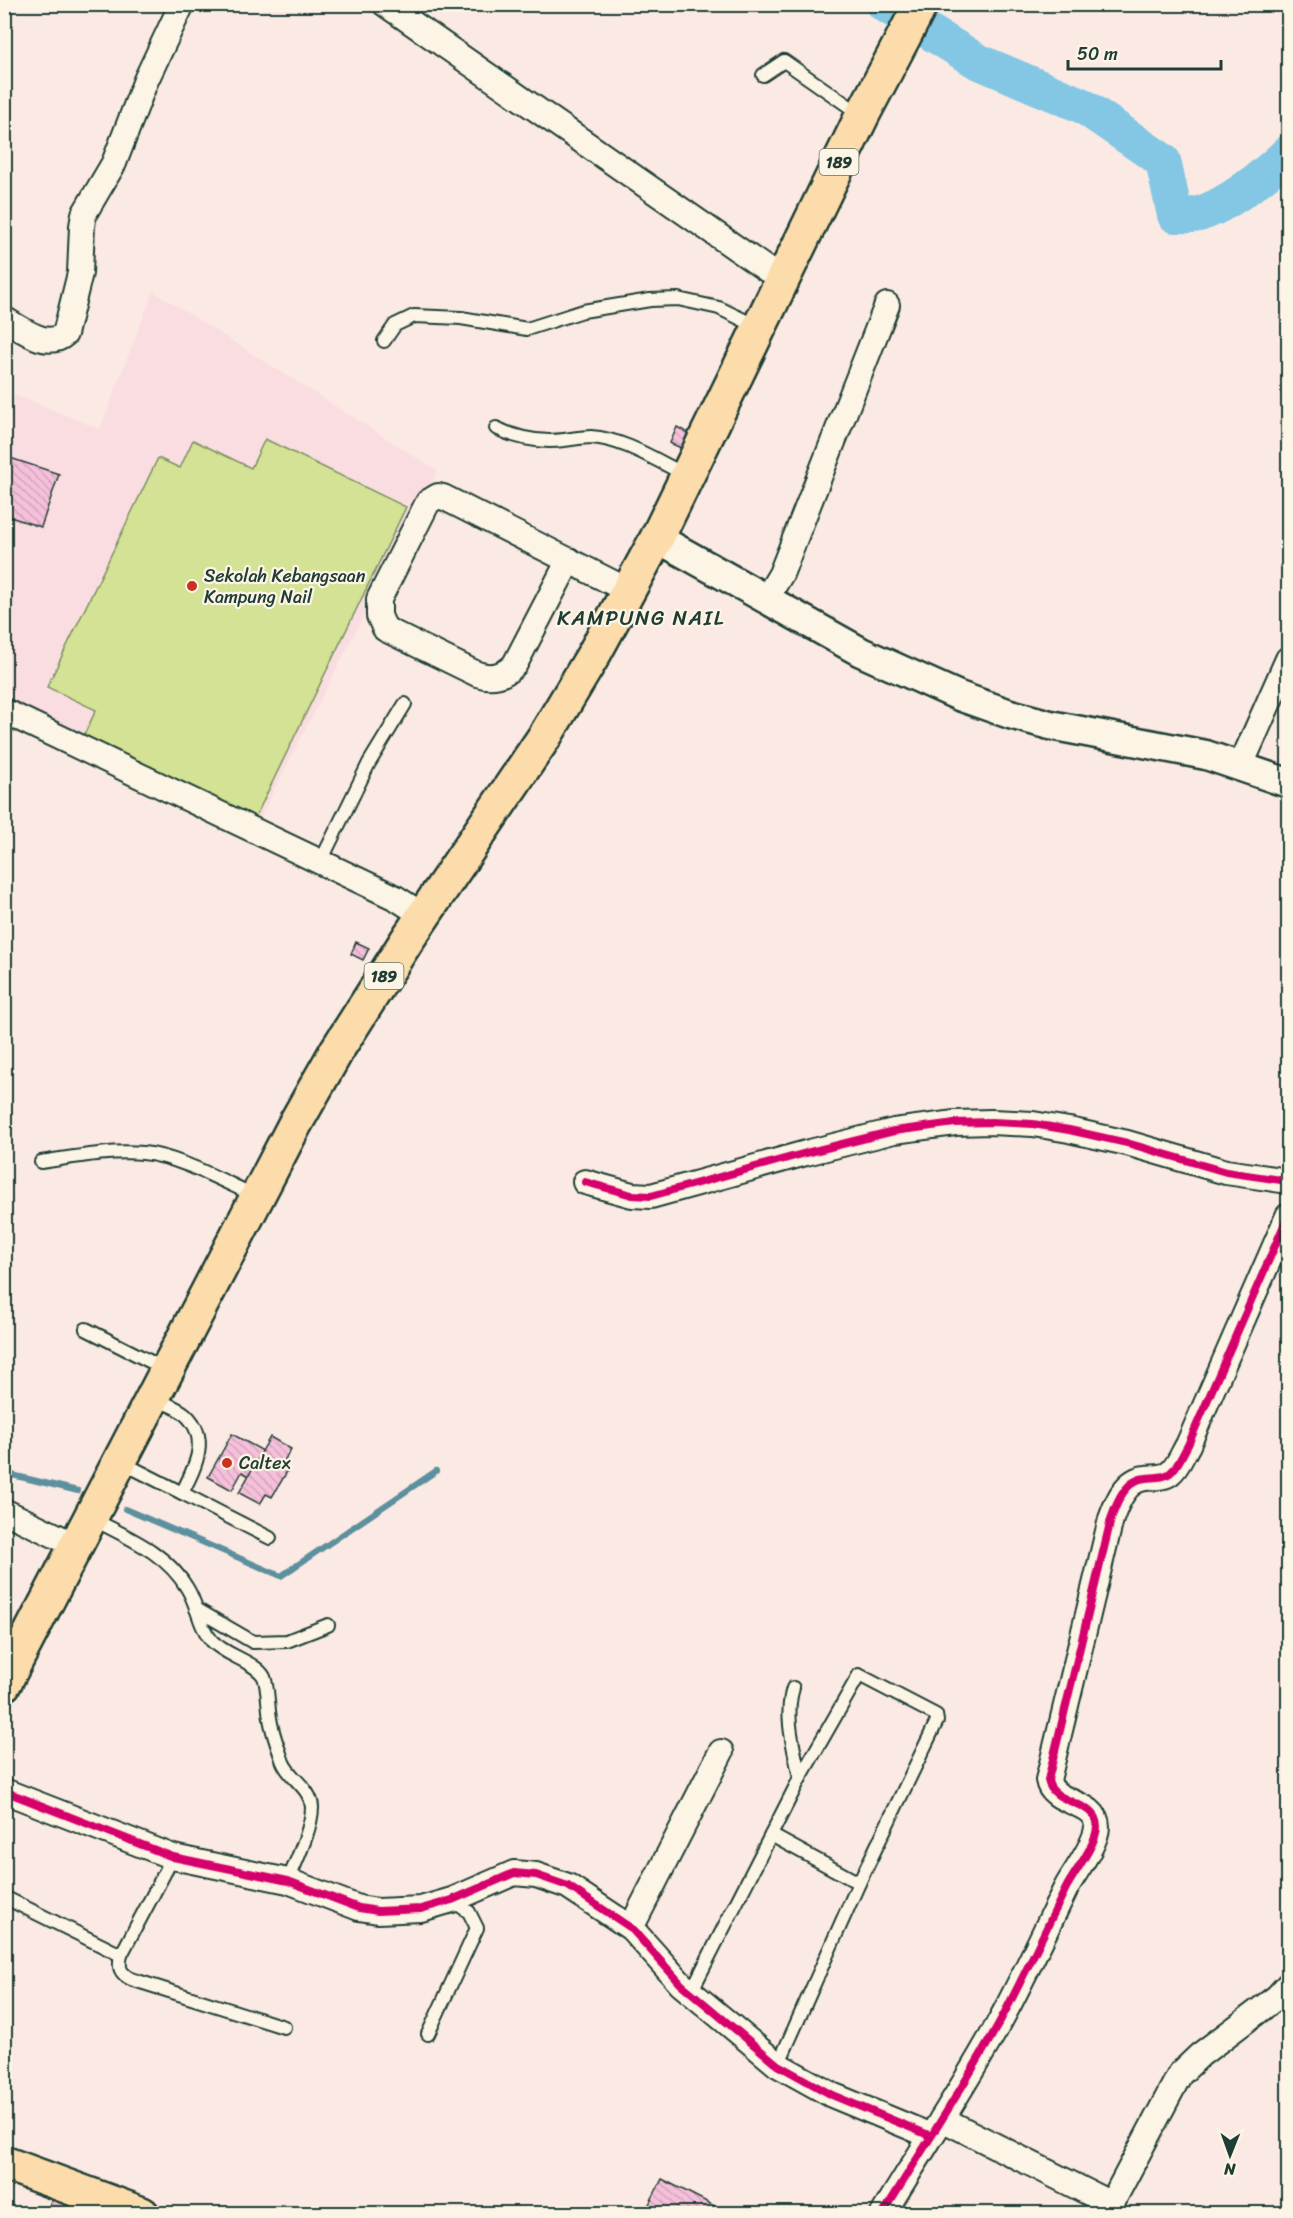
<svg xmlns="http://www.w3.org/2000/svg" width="1293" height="2218" font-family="Sriracha,sans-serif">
<defs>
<pattern id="building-back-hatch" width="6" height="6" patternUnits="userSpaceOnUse" patternTransform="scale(1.5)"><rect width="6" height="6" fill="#f6c0da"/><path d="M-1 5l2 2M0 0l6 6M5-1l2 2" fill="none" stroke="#d2a6bc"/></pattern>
</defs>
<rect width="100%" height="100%" fill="#fbeae3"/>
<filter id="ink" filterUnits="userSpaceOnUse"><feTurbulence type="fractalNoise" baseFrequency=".0167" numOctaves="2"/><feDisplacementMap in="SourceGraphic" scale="12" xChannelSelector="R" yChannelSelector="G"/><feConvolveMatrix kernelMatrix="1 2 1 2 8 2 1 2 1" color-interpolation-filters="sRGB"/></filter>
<g filter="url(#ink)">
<polygon fill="#fadde0" points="153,291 438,471 257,824 5,701 4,390 100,429"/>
<polygon fill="#d4e295" stroke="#7a9064" stroke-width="1.5" points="265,439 406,507 254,820 83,737 96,710 47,687 158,458 180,468 193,440 251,468"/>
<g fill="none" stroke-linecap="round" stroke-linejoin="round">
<g stroke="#5b909e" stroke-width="6">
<polyline points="4,1473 78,1491"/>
<polyline points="125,1509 281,1576 436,1471"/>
</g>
<path stroke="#83c7e4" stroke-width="36" d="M884,4L977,61L1083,106L1163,161L1175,215C1183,215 1192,216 1199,214C1228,205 1267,174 1288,153"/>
</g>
<g fill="url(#building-back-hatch)" stroke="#1f3d34" stroke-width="1.5">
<polygon points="677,427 688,433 681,448 670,443"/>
<polygon points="4,456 59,474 41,527 4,515 9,500 4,499"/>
<polygon points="356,942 369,948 363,960 351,954"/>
<polygon points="232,1434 263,1451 249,1476 242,1472 232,1490 208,1477"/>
<polygon points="270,1437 291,1449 281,1466 288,1470 272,1497 266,1494 260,1504 239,1493"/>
<polygon points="662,2179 730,2214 644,2214"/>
<polygon points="53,2198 82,2214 45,2214"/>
</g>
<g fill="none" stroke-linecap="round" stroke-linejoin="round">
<defs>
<g id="service">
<polyline points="763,75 784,61 860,114"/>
<polyline points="384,341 395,325 414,316 461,318 527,329 583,311 650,300 678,299 719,308 758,327"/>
<path d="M496,428C518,439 539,443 564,440C573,439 582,437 591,437C624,439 657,461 686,475"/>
<polyline points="320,863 369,763 405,704"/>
<path d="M41,1162C75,1157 110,1150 143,1153C178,1156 224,1182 256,1196"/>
<polyline points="86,1329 165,1369"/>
<path d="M121,1462L182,1493C195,1467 211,1438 185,1414C177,1407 164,1403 155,1399"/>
<polyline points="182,1493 270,1538"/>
<path d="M93,1519C128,1538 166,1552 187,1588C198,1605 198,1625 212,1641C226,1656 256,1662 264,1677C268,1686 268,1708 270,1718C272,1732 278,1748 283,1762C289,1778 311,1788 312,1807C312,1829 296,1861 288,1881"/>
<polyline points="196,1609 253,1642 287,1641 328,1625"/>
<path d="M793,1688C784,1717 794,1748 800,1778"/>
<polyline points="771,1835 859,1883"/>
<path d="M173,1857L121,1955C118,1968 120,1973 131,1979L284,2027"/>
<polyline points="4,1897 121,1955"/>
<polyline points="691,1992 800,1778 859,1675 936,1715 937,1721 859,1883 778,2065"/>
<polyline points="428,2034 477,1928 469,1912 452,1900"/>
</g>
<g id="minor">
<polyline points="385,4 782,280"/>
<path d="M4,319C22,329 47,350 65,334L80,273L82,226L84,214L114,163L146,80L182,4"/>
<path d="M569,560L515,664C505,676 492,679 477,674L385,629L379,616V599L428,502L438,496L443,497L629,591"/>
<polyline points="766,599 781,574 887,305"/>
<polyline points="4,711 396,898 424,916"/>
<polyline points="1241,765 1288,659"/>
<polyline points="585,1182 632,1195 651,1196 806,1153 894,1131 955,1123 991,1122 1033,1124 1069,1130 1127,1143 1226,1172 1288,1181"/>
<polyline points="4,1511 77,1546"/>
<polyline points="4,1791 173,1857 288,1881 359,1908 378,1911 421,1909 452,1900 514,1873 536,1875 568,1886 631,1928 681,1984 778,2065 832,2095 931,2136"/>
<polyline points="631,1928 721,1752"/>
<polyline points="942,2119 1111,2204"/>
<path d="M883,2214C924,2146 969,2080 1006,2010C1027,1970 1046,1929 1066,1888C1075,1871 1096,1845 1097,1827C1097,1799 1052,1806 1048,1780L1111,1519C1117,1502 1126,1479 1146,1478C1154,1477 1164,1478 1170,1473C1178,1467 1183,1453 1188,1445L1288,1216"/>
<polyline points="1106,2214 1180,2074 1200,2055 1277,1997 1288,1985"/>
</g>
<polyline id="tertiary" points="657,538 861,652 959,696 1010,714 1050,725 1206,755 1288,783"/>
<g id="primary">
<polyline points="4,1684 295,1124 337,1050 409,937 545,736 594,654 657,538 862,116 921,4"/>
<polyline points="4,2163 142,2214"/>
</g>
</defs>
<use href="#service" stroke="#1f3d34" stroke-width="16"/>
<use href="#minor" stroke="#1f3d34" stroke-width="28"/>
<use href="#tertiary" stroke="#1f3d34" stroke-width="33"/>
<use href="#primary" stroke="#1f3d34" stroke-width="38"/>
<use href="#service" stroke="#fcf5e5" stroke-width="12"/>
<use href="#minor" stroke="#fcf5e5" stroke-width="24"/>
<use href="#tertiary" stroke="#fcf5e5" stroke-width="28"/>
<use href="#primary" stroke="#fddcac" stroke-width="33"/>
<defs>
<g id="cycleway">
<polyline points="585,1182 632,1195 651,1196 806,1153 894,1131 955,1123 991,1122 1033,1124 1069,1130 1127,1143 1226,1172 1288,1181"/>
<polyline points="4,1791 173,1857 288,1881 359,1908 378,1911 421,1909 452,1900 514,1873 536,1875 568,1886 631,1928 681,1984 778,2065 832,2095 931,2136"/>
<path d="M883,2214C924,2146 969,2080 1006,2010C1027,1970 1046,1929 1066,1888C1075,1871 1096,1845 1097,1827C1097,1799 1052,1806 1048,1780L1111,1519C1117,1502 1126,1479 1146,1478C1154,1477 1164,1478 1170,1473C1178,1467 1183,1453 1188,1445L1288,1216"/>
</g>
</defs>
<use href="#cycleway" stroke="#fcf5e5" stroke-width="11"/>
<use href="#cycleway" stroke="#d6006c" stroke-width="8"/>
</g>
</g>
<g fill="#c8321e" stroke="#fcf5e5" stroke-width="2">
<circle cx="192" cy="586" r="6"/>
<circle cx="227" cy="1463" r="6"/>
</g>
<g text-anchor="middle" stroke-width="4.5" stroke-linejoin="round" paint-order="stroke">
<g fill="#fcf5e5" stroke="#617469" stroke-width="1.5">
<rect x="819.5" y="149" width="39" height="26" rx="4.5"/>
<rect x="364.5" y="963" width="39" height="26" rx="4.5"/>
</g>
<g font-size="16" font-weight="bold" fill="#1f3d34">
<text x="839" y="168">189</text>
<text x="384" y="982">189</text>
</g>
<g font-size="18" fill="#1f3d34" stroke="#fcf5e5" text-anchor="start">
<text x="204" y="582">Sekolah Kebangsaan<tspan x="204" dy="21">Kampung Nail</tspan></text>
<text x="239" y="1469">Caltex</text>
</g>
<g font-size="21" letter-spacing="1.5" fill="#1f3d34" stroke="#fcf5e5">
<text x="641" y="625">KAMPUNG NAIL</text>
</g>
</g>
<rect width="1293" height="2218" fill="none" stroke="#fcf5e5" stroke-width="24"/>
<rect x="12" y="12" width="1269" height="2194" fill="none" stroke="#1f3d34" stroke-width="2" filter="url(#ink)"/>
<g transform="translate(1230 2155) rotate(181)" stroke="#fcf5e5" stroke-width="4.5" paint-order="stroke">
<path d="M0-4.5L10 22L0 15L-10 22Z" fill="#1f3d34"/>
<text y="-9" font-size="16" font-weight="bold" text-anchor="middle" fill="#1f3d34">N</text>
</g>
<path d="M1068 60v9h153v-9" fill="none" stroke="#1f3d34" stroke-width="3"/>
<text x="1077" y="60" font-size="18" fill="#1f3d34" stroke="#fcf5e5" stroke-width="4.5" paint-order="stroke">50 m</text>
</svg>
